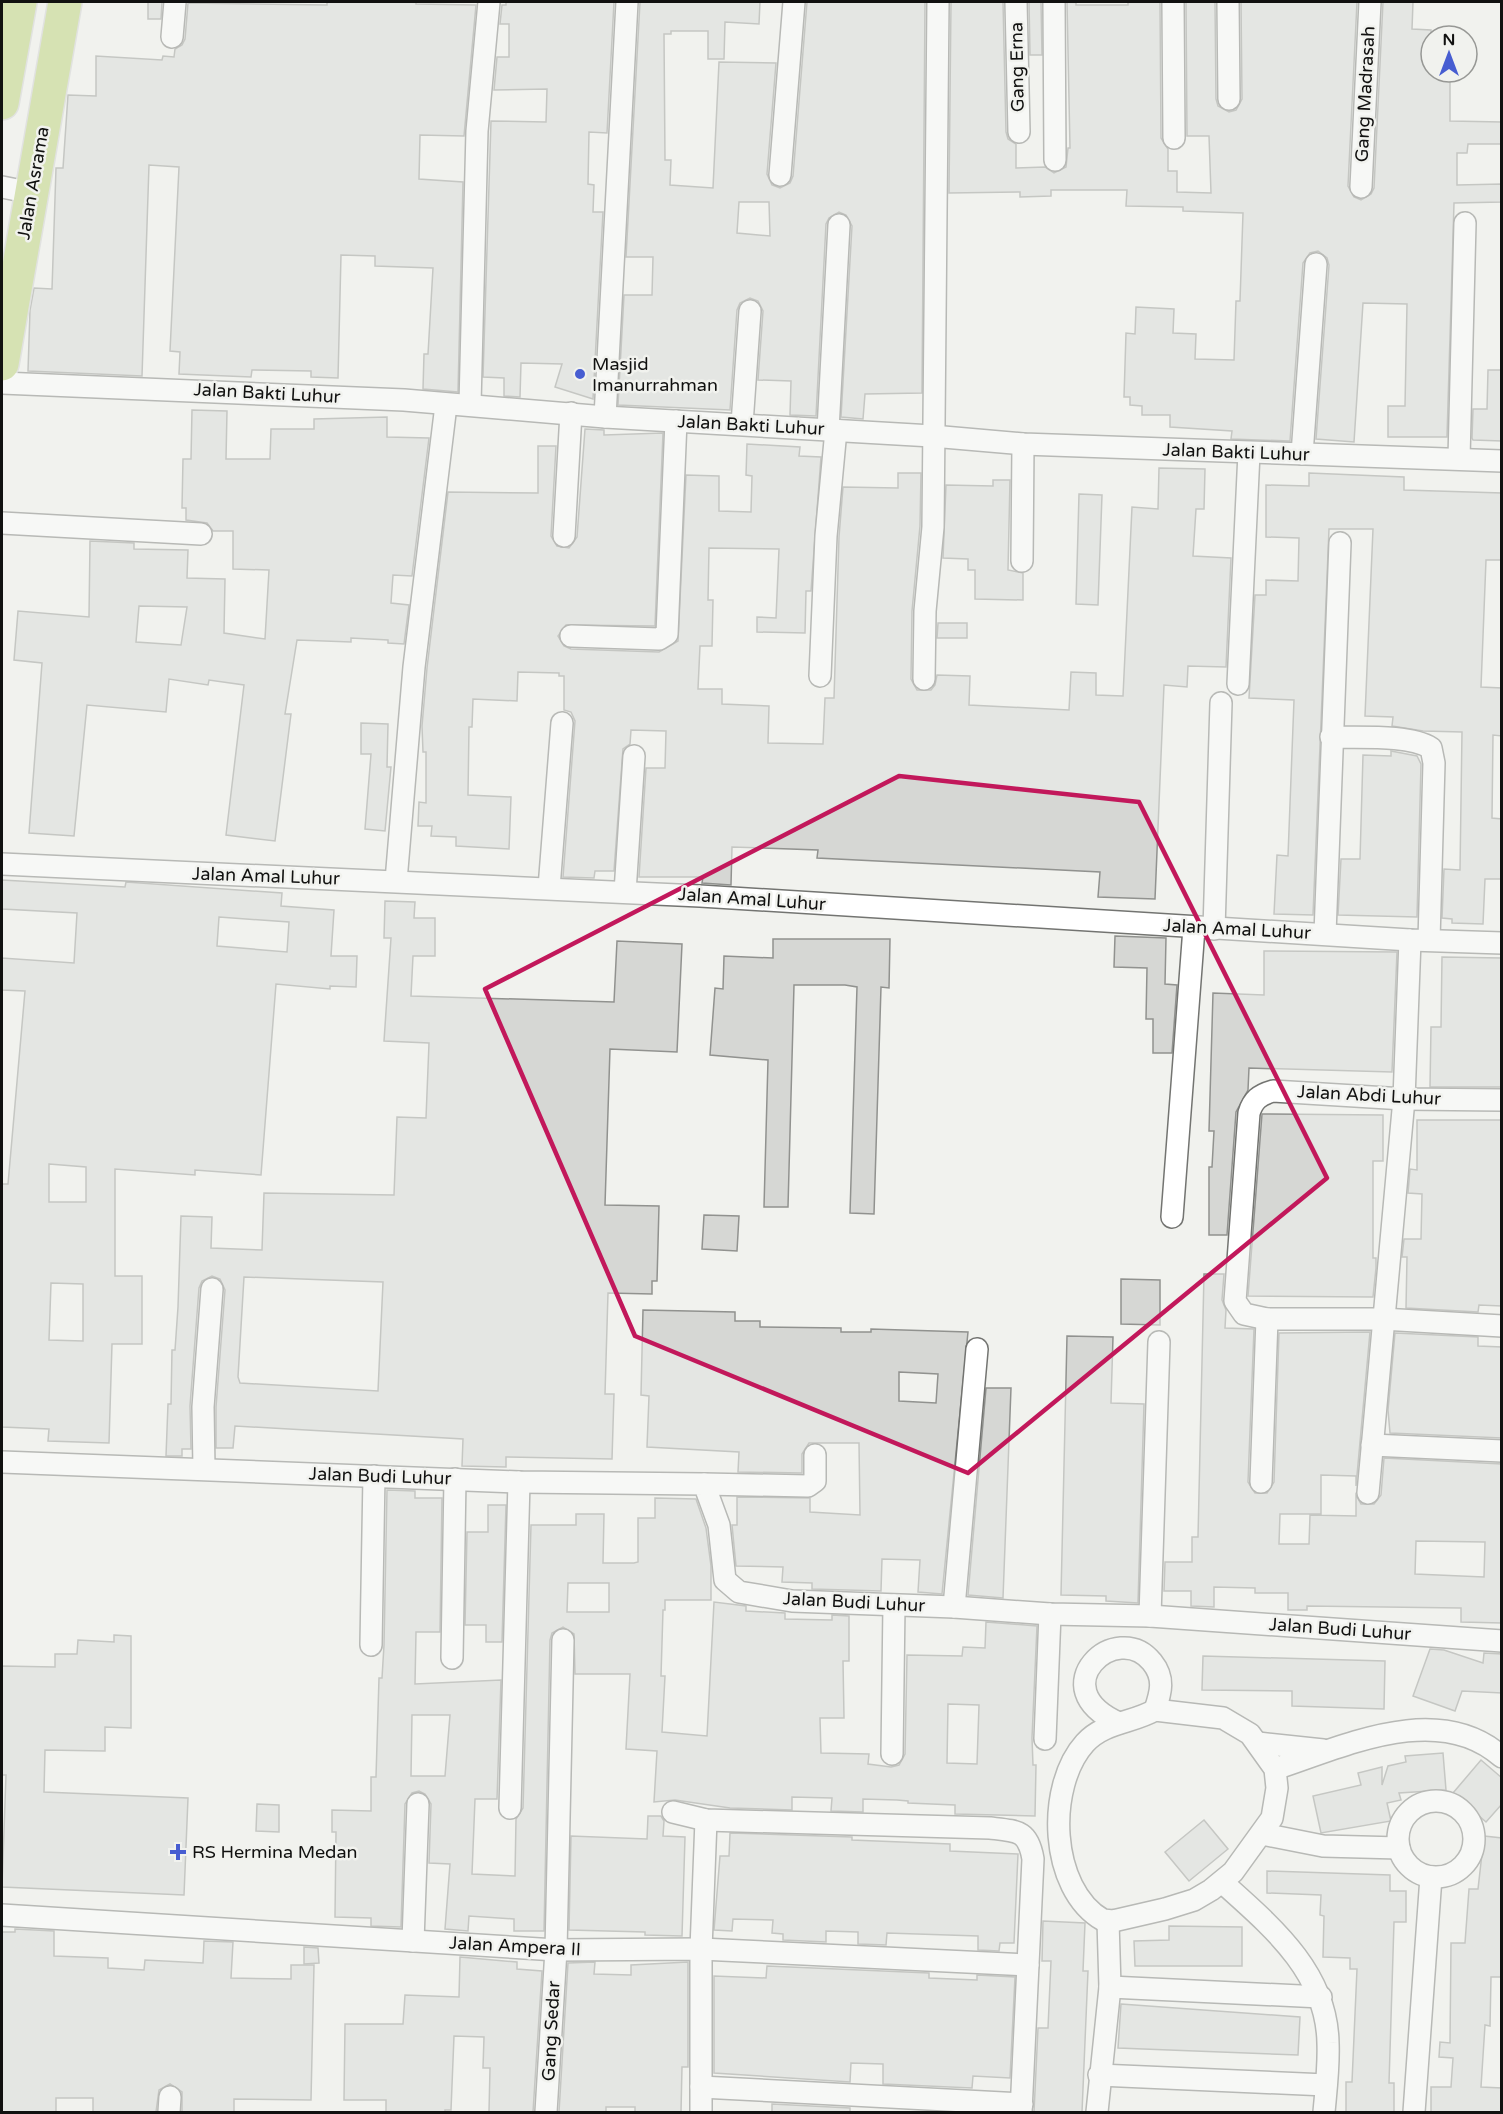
<svg xmlns="http://www.w3.org/2000/svg" width="1503" height="2114" font-family="'Varela Round',sans-serif">
<rect width="100%" height="100%" fill="#f1f2ee"/>
<g fill="#d6d7d4" stroke="#91928f" stroke-width="1.5" fill-rule="evenodd">
<polygon points="148,2 162,2 161,19 148,19"/>
<polygon points="506,2 614,2 607,133 589,132 588,184 594,185 593,212 603,212 593,399 555,387 562,364 521,363 520,397 504,396 504,378 483,377 491,121 546,122 547,89 494,90 497,57 509,57 509,24 500,24 502,5 506,5"/>
<path d="M640,2H760L759,24L725,22L724,59H708V31H671V34H664L665,160H671L670,185L713,188L719,62L776,63L767,174L772,185L780,188L790,183L793,176L807,2H925L922,393L865,394L863,419L841,417L852,226L846,215L839,212L829,218L826,224L816,416L790,415L791,381L758,380L763,311L758,301L750,298L740,303L737,310L730,410L618,405L624,295H652L653,257H626ZM739,202H769L770,236L737,233Z"/>
<polygon points="951,2 1003,2 1006,132 1008,139 1016,144 1016,168 1045,167 1054,173 1066,167 1068,148 1070,148 1067,2 1076,2 1076,5 1128,5 1128,2 1160,2 1161,138 1168,149 1168,171 1177,171 1177,192 1211,193 1209,136 1187,136 1186,2 1215,2 1216,99 1218,106 1229,112 1236,110 1242,99 1241,2 1357,2 1348,186 1354,197 1361,200 1371,194 1374,188 1383,2 1413,2 1412,29 1431,30 1431,72 1450,72 1450,121 1502,122 1502,144 1468,144 1467,153 1457,153 1457,185 1502,184 1502,202 1454,203 1447,437 1388,437 1388,406 1405,406 1407,304 1363,303 1354,442 1316,439 1329,265 1327,258 1318,251 1310,253 1303,263 1290,441 1231,439 1232,431 1170,427 1170,415 1142,415 1142,406 1130,405 1130,397 1124,397 1126,333 1135,334 1136,307 1174,309 1173,333 1196,334 1195,359 1234,360 1236,301 1240,301 1243,213 1183,211 1183,207 1126,206 1127,190 1051,190 1051,196 1020,197 1020,192 949,193"/>
<polygon points="1029,2 1041,2 1042,55 1030,55"/>
<polygon points="188,3 327,5 327,2 416,2 416,4 476,5 464,136 420,135 419,179 463,182 458,392 423,389 424,354 428,354 433,268 375,266 375,256 341,255 338,378 311,377 311,371 252,370 251,377 179,374 180,352 170,351 179,167 149,165 142,376 28,371 30,310 34,288 52,289 56,168 63,168 68,95 96,96 96,56 162,60 163,56 174,57 175,49 182,45 185,39"/>
<polygon points="1488,370 1502,370 1502,441 1473,440 1472,438 1473,409 1487,409"/>
<path d="M192,410L227,411L226,459H270L271,429H314V419L387,417V437L429,438L412,576L393,575L391,603L409,605L404,644L388,643V640L351,638V642L297,640L285,714H291L275,841L226,835L244,685L209,680L208,685L169,679L166,712L87,705L74,836L29,833L42,663L14,660L18,611L89,617L90,541L134,543V549L188,550L187,578L225,579L224,633L265,639L269,570L233,569V531H213L207,523L186,520V508H182L183,459H191ZM139,606L187,607L181,645L136,642Z"/>
<polygon points="585,429 604,430 604,435 663,433 655,626 566,625 558,636 564,646 571,649 659,652 678,641 686,475 719,476 719,511 751,512 752,476 746,475 747,444 800,447 799,456 821,457 811,591 806,591 805,633 757,632 757,617 776,618 779,549 709,548 708,600 713,600 712,646 700,646 698,689 722,689 722,704 769,706 768,743 823,744 825,698 834,698 839,537 843,487 898,488 898,473 921,473 920,526 912,611 911,679 917,690 931,690 935,685 937,675 970,676 969,705 1069,710 1071,672 1096,673 1096,695 1123,696 1132,507 1158,509 1159,468 1205,469 1204,509 1196,509 1193,556 1231,558 1226,667 1188,666 1187,687 1164,685 1155,899 1098,897 1100,872 817,858 818,850 732,847 731,885 702,883 703,877 639,877 646,768 665,768 666,731 631,730 630,744 623,749 614,871 595,871 594,878 563,877 575,721 571,712 564,710 564,676 559,676 559,673 518,672 517,701 473,699 472,727 469,727 468,795 511,797 509,849 456,846 456,837 431,836 432,826 418,826 419,802 426,803 426,752 423,752 422,726 427,668 448,492 538,493 538,446 556,446 551,536 557,546 569,548 577,537"/>
<polygon points="1309,473 1404,477 1404,490 1502,493 1502,560 1486,560 1481,687 1502,688 1502,736 1493,735 1492,818 1502,819 1502,879 1485,879 1483,924 1452,923 1452,919 1442,918 1444,869 1460,870 1462,732 1423,731 1392,726 1393,717 1365,716 1373,529 1329,529 1313,915 1274,914 1277,855 1288,856 1294,700 1249,698 1255,595 1266,595 1266,580 1298,581 1299,538 1266,537 1266,485 1309,486"/>
<polygon points="993,480 1010,480 1008,570 1023,573 1023,600 975,599 975,570 968,570 968,559 943,558 946,485 993,486"/>
<polygon points="1079,494 1102,495 1098,605 1076,604"/>
<polygon points="938,623 967,623 967,638 937,638"/>
<polygon points="361,723 388,724 387,767 391,767 385,831 365,829 371,754 361,754"/>
<polygon points="1391,751 1417,756 1421,764 1417,917 1338,915 1341,859 1360,859 1363,755 1391,756"/>
<path d="M2,880L125,887L126,882L282,893L281,906L334,910L331,956H357L356,987L330,986V989L276,984L261,1175L195,1170V1175L115,1169V1276H142V1344H112L109,1443L48,1441L49,1429L2,1427V1184H8L25,991L2,990V958L74,963L77,913L2,909ZM219,917L289,922L287,952L217,946ZM49,1164L86,1167V1202H49ZM51,1283L83,1284V1341L49,1340Z"/>
<path d="M385,901L415,902L414,918H435V956H413L411,996L614,1002L617,941L682,944L677,1052L610,1049L605,1205L659,1206L657,1281H652V1294L608,1293L605,1394H614L612,1459L506,1457V1467L462,1466L463,1439L235,1426L233,1448H216V1407L225,1290L220,1279L212,1276L202,1281L199,1288L190,1406L191,1449H182V1456H166L168,1404H171L172,1350H175L178,1307L181,1216L212,1217L211,1248L262,1250L264,1193L394,1195L397,1117L426,1118L429,1043L384,1041L391,938H384ZM244,1277L383,1282L378,1391L240,1383L238,1377Z"/>
<polygon points="1115,936 1166,938 1165,984 1177,985 1172,1053 1153,1053 1153,1019 1146,1019 1147,968 1114,967"/>
<polygon points="773,939 890,939 889,988 881,987 874,1214 850,1213 857,987 845,985 794,985 788,1207 764,1207 768,1060 710,1055 715,988 723,989 724,956 773,958"/>
<polygon points="1264,951 1397,952 1392,1072 1249,1068 1248,1090 1236,1112 1227,1235 1209,1235 1209,1167 1212,1167 1214,1131 1209,1131 1213,993 1264,995"/>
<polygon points="1442,957 1502,958 1502,1087 1430,1087 1431,1027 1441,1027"/>
<polygon points="1262,1114 1383,1115 1383,1161 1373,1161 1373,1258 1376,1258 1376,1268 1373,1297 1248,1296"/>
<polygon points="1417,1120 1502,1120 1502,1306 1479,1305 1478,1312 1406,1308 1407,1257 1402,1257 1404,1239 1421,1239 1422,1194 1408,1193 1410,1169 1417,1170"/>
<polygon points="704,1215 739,1216 737,1251 702,1249"/>
<path d="M1204,1274H1224L1222,1300L1226,1310L1225,1328L1254,1329L1248,1482L1255,1493H1267L1274,1482L1279,1333L1370,1332L1356,1486V1476L1321,1475V1514H1280L1279,1544H1309L1310,1515L1356,1516V1495L1361,1504H1374L1381,1495L1384,1458L1502,1464V1623L1461,1622V1608L1307,1606V1610H1288V1593H1255V1588L1214,1587V1607L1191,1606V1591H1164L1165,1562H1192V1537H1198ZM1416,1541L1485,1542L1484,1577L1415,1574Z"/>
<polygon points="1121,1279 1160,1280 1160,1325 1121,1324"/>
<path d="M643,1310L735,1312V1321H760V1327L841,1328V1332H871V1329L968,1332L942,1594L918,1592L920,1560L882,1559L881,1591L812,1589V1583L782,1582L783,1567L736,1566L732,1525H737V1497L810,1498V1512L860,1515L859,1443H809L802,1454V1473L738,1472L739,1452L647,1447L649,1396L641,1395ZM899,1372L938,1374L936,1403L899,1401Z"/>
<polygon points="1395,1333 1478,1337 1478,1346 1502,1347 1502,1438 1390,1433 1388,1410"/>
<polygon points="1067,1336 1113,1337 1111,1403 1144,1404 1138,1603 1106,1601 1106,1596 1061,1595"/>
<polygon points="986,1388 1011,1388 1003,1598 968,1595"/>
<path d="M387,1490L415,1491V1498H442L440,1632H416L415,1684L501,1680L497,1799H475L472,1874L515,1876L516,1819L523,1808L531,1525H576V1514H604L603,1563H634L638,1562V1518H655V1498L696,1499L706,1528L711,1566V1600H665V1610H663L661,1676H665L662,1732L707,1736L714,1602L746,1606V1611L785,1613V1619L832,1620V1615L849,1616V1661H843L844,1718H820L821,1753L869,1754L868,1764L891,1767L899,1765L905,1754L907,1655L962,1656L963,1647L985,1648L986,1622L1037,1626L1032,1738L1033,1765H1036L1035,1816L955,1814V1805L908,1803V1801L897,1800L863,1799V1812L831,1811L832,1798L792,1797V1810L730,1808L675,1800L654,1802L657,1751L626,1749L630,1674H575L574,1634L563,1627L552,1633L550,1640L544,1931H514V1919L469,1916L468,1931L445,1929L450,1864L429,1863L431,1804L425,1794L419,1791L412,1793L405,1804L401,1927L371,1926V1918L335,1917L336,1832H332V1810L371,1811V1777H376L379,1678H382L384,1645ZM568,1583H609V1612H567ZM948,1704L979,1705L977,1764L947,1763ZM412,1715H450L445,1776H411Z"/>
<polygon points="488,1505 506,1505 502,1642 486,1642 486,1625 465,1625 467,1532 488,1532"/>
<polygon points="114,1635 131,1636 131,1728 105,1727 105,1751 45,1750 44,1792 188,1798 184,1895 2,1887 6,1775 2,1775 2,1666 55,1667 55,1654 77,1654 78,1640 114,1642"/>
<polygon points="1430,1649 1444,1650 1483,1663 1484,1653 1502,1654 1502,1693 1462,1691 1455,1711 1413,1696"/>
<polygon points="1203,1656 1385,1661 1384,1709 1292,1706 1292,1691 1202,1690"/>
<polygon points="1443,1753 1446,1790 1399,1793 1401,1800 1387,1803 1391,1821 1321,1833 1313,1796 1361,1785 1358,1773 1382,1767 1382,1785 1388,1766 1406,1762 1405,1756"/>
<polygon points="1481,1760 1502,1778 1502,1804 1486,1822 1453,1793"/>
<polygon points="257,1804 279,1805 279,1832 256,1831"/>
<polygon points="648,1816 661,1816 664,1821 663,1836 685,1837 682,1936 645,1935 645,1932 569,1930 571,1836 647,1839"/>
<polygon points="1204,1820 1228,1849 1189,1881 1165,1852"/>
<polygon points="730,1833 852,1837 852,1840 950,1844 950,1851 1018,1854 1014,1943 1000,1943 999,1951 978,1950 978,1936 887,1933 886,1945 858,1944 858,1932 826,1931 826,1942 783,1940 783,1934 772,1933 773,1920 733,1919 732,1931 714,1930 720,1856 729,1856"/>
<polygon points="1484,1836 1502,1838 1502,1977 1491,1977 1490,2026 1485,2025 1481,2087 1502,2088 1502,2112 1431,2112 1431,2087 1451,2087 1453,2058 1439,2057 1440,2042 1450,2043 1451,1943 1465,1943 1469,1889 1478,1889"/>
<polygon points="1267,1871 1390,1875 1390,1891 1406,1891 1406,1922 1394,1922 1389,2083 1394,2083 1394,2112 1346,2112 1346,2082 1352,2082 1357,1969 1350,1969 1350,1958 1323,1957 1324,1916 1320,1915 1321,1895 1267,1893"/>
<polygon points="1043,1921 1085,1923 1083,1971 1088,1971 1082,2112 1034,2112 1038,2028 1048,2028 1051,1961 1042,1961"/>
<polygon points="1169,1926 1242,1927 1242,1966 1135,1966 1134,1941 1169,1940"/>
<polygon points="15,1929 54,1931 54,1956 108,1958 108,1968 144,1970 145,1960 203,1963 204,1941 233,1942 231,1978 291,1979 291,1965 314,1965 311,2100 234,2099 234,2112 182,2112 182,2092 170,2084 159,2090 156,2112 93,2112 93,2098 56,2098 56,2112 2,2112 2,1932 15,1932"/>
<polygon points="304,1947 318,1948 319,1963 304,1964"/>
<polygon points="460,1957 517,1962 517,1969 542,1971 533,2112 489,2112 490,2068 483,2068 484,2037 454,2036 451,2110 445,2110 445,2112 386,2112 386,2100 344,2100 345,2024 403,2024 405,1995 459,1997"/>
<polygon points="595,1962 594,1974 631,1975 631,1965 688,1962 688,2067 682,2067 681,2112 635,2112 635,2107 606,2107 606,2112 559,2112 568,1963"/>
<polygon points="767,1966 929,1973 929,1978 977,1980 977,1975 1015,1977 1010,2078 973,2076 972,2088 883,2084 883,2064 851,2063 850,2082 714,2073 714,1976 766,1978"/>
<polygon points="1121,2004 1300,2017 1298,2055 1118,2048"/>
<polygon points="772,2104 850,2108 850,2112 772,2112"/>
</g>
<g fill="none" stroke-linecap="round" stroke-linejoin="round">
<defs>
<g id="street">
<polyline points="1016,2 1019,132"/>
<polyline points="1054,2 1055,160"/>
<polyline points="1173,2 1174,138"/>
<polyline points="1228,2 1229,99"/>
<polyline points="172,37 175,2"/>
<polyline points="780,175 794,2"/>
<polyline points="2,187 32,193"/>
<polyline points="1361,187 1370,2"/>
<polyline points="2,383 404,400 605,417 932,436 1023,444 1502,461"/>
<polyline points="470,404 477,131 489,2"/>
<polyline points="605,417 627,2"/>
<polyline points="742,424 750,311"/>
<polyline points="828,430 839,225"/>
<polyline points="1302,454 1316,264"/>
<polyline points="1459,458 1465,223"/>
<polyline points="2,523 201,534"/>
<polyline points="564,536 571,413"/>
<polyline points="1022,561 1023,444"/>
<polyline points="571,636 659,639 667,634 676,421"/>
<polyline points="820,676 826,536 836,430"/>
<polyline points="924,679 925,611 933,527 938,2"/>
<polyline points="1238,684 1249,453"/>
<path d="M1331,737C1358,738 1409,734 1431,748L1434,763L1429,940"/>
<polyline points="2,864 700,896 1410,940 1502,943"/>
<polyline points="396,881 414,667 446,405"/>
<polyline points="549,888 562,723"/>
<polyline points="625,892 634,756"/>
<polyline points="1214,929 1221,703"/>
<polyline points="1325,934 1340,543"/>
<path d="M1502,1100L1404,1099L1273,1091C1259,1095 1253,1100 1249,1113L1235,1301L1244,1314L1267,1319H1382L1502,1326"/>
<polyline points="1172,1217 1194,928"/>
<polyline points="1372,1445 1502,1451"/>
<polyline points="2,1462 519,1482 704,1484 719,1525 725,1580 739,1592 792,1601 954,1607 1050,1614 1150,1616 1502,1641"/>
<polyline points="204,1469 203,1407 212,1289"/>
<polyline points="1261,1482 1267,1319"/>
<polyline points="704,1484 808,1486 815,1481 815,1455"/>
<polyline points="1368,1493 1404,1099 1410,940"/>
<polyline points="954,1607 977,1349"/>
<polyline points="1150,1616 1159,1342"/>
<polyline points="371,1645 374,1476"/>
<polyline points="452,1658 455,1479"/>
<path d="M1155,1710L1223,1718L1250,1734L1275,1769L1277,1788L1272,1818L1233,1872L1211,1890L1194,1900L1165,1909L1113,1921L1103,1920C1049,1889 1046,1786 1085,1743C1104,1722 1133,1723 1155,1710Z"/>
<path d="M1119,1723C1040,1688 1117,1618 1152,1662C1165,1678 1161,1692 1155,1710"/>
<polyline points="1045,1739 1050,1614"/>
<polyline points="1258,1743 1323,1750"/>
<polyline points="892,1754 894,1605"/>
<path d="M1275,1769C1343,1747 1438,1700 1502,1757"/>
<circle cx="1436" cy="1839" r="38"/>
<polyline points="510,1808 519,1482"/>
<path d="M673,1812L706,1820L990,1828C1017,1831 1028,1830 1033,1859L1021,2112"/>
<polyline points="1262,1834 1323,1846 1399,1848"/>
<path d="M1222,1882C1271,1926 1327,1972 1328,2043C1329,2066 1326,2090 1324,2112"/>
<polyline points="2,1915 556,1950 701,1949 1028,1965"/>
<polyline points="413,1941 418,1804"/>
<polyline points="1110,1987 1321,1997"/>
<polyline points="1099,2075 1326,2085"/>
<polyline points="701,2087 1022,2104"/>
<polyline points="169,2112 170,2097"/>
<polyline points="546,2112 556,1950 563,1640"/>
<polyline points="701,2112 701,1949 706,1820"/>
<polyline points="1097,2112 1110,1987 1108,1921"/>
<polyline points="1414,2112 1431,1877"/>
</g>
<g id="highway">
<polyline points="2,103 20,2"/>
<polyline points="2,364 65,2"/>
</g>
</defs>
<use href="#street" stroke="#737471" stroke-width="24"/>
<use href="#highway" stroke="#cfcfcf" stroke-width="36"/>
<use href="#street" stroke="#fff" stroke-width="21"/>
<use href="#highway" stroke="#b6cf6b" stroke-width="33"/>
</g>
<path d="M0 0H1503V2114H0ZM899,776L1139,802L1327,1178L968,1473L635,1336L485,989Z" fill="#f1f2ee" fill-opacity=".55" fill-rule="evenodd"/>
<path fill="none" stroke="#c2185b" stroke-width="4.5" stroke-linejoin="round" d="M899,776L1139,802L1327,1178L968,1473L635,1336L485,989Z"/>
<g fill="#475dd1" stroke="#f1f2ee" stroke-width="2">
<circle cx="580" cy="374" r="6"/>
<path d="M175 1843h6v6h6v6h-6v6h-6v-6h-6v-6h6z"/>
</g>
<g text-anchor="middle" stroke-width="5" stroke-linejoin="round" paint-order="stroke">
<g font-size="18" fill="#111110" stroke="#f1f2ee">
<text transform="translate(1017 67) rotate(-91)" y="6">Gang Erna</text>
<text transform="translate(1365 94) rotate(-87)" y="6">Gang Madrasah</text>
<text transform="translate(33 183) rotate(-80)" y="6">Jalan Asrama</text>
<text transform="translate(267 393) rotate(3)" y="6">Jalan Bakti Luhur</text>
<text transform="translate(751 425) rotate(3)" y="6">Jalan Bakti Luhur</text>
<text transform="translate(1236 452) rotate(2)" y="6">Jalan Bakti Luhur</text>
<text transform="translate(266 876) rotate(2)" y="6">Jalan Amal Luhur</text>
<text transform="translate(752 899) rotate(4)" y="6">Jalan Amal Luhur</text>
<text transform="translate(1237 929) rotate(3)" y="6">Jalan Amal Luhur</text>
<text transform="translate(1369 1095) rotate(3)" y="6">Jalan Abdi Luhur</text>
<text transform="translate(380 1476) rotate(2)" y="6">Jalan Budi Luhur</text>
<text transform="translate(854 1602) rotate(3)" y="6">Jalan Budi Luhur</text>
<text transform="translate(1340 1629) rotate(4)" y="6">Jalan Budi Luhur</text>
<text transform="translate(515 1946) rotate(3)" y="6">Jalan Ampera II</text>
<text transform="translate(551 2031) rotate(-87)" y="6">Gang Sedar</text>
</g>
<g font-size="18" fill="#111110" stroke="#f1f2ee" text-anchor="start">
<text x="592" y="370">Masjid<tspan x="592" dy="21">Imanurrahman</tspan></text>
<text x="192" y="1858">RS Hermina Medan</text>
</g>
</g>
<rect width="1503" height="2114" fill="none" stroke="#111110" stroke-width="6"/>
<g transform="translate(1449 54)"><circle r="28" fill="#f1f2ee" stroke="#979895" stroke-width="1.5"/>
<path d="M0-4.5L10 22L0 15L-10 22Z" fill="#475dd1"/>
<text y="-9" font-size="16" font-weight="bold" text-anchor="middle" fill="#111110">N</text>
</g>
</svg>
